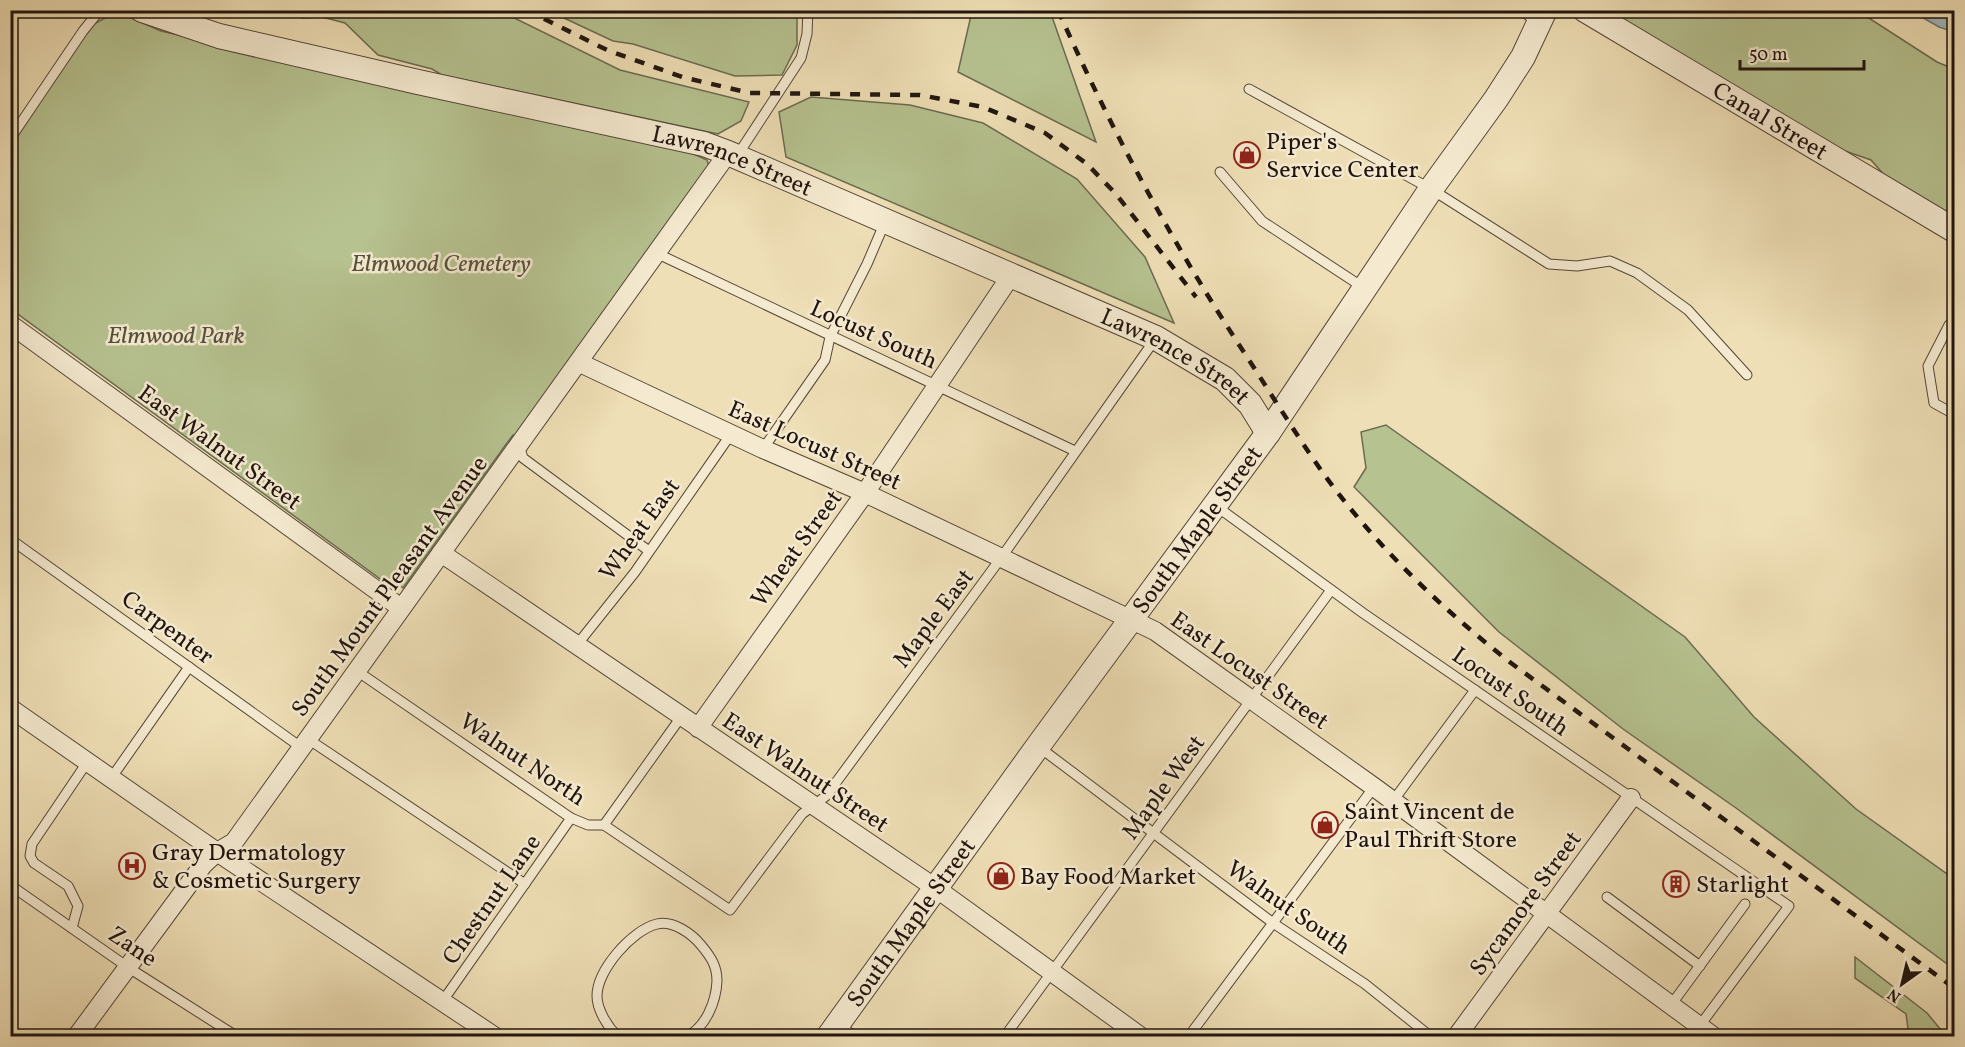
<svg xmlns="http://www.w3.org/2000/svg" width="1965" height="1047" font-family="Vollkorn,serif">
<rect width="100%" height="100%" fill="#efdfb6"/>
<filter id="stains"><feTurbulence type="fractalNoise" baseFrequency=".00333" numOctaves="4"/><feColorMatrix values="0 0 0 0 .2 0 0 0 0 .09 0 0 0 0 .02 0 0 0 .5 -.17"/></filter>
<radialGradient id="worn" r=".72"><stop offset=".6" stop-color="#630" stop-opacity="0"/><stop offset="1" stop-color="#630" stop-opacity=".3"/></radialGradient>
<g fill="#b6c290" stroke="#6b6b50" stroke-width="1.5">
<polygon points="295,11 500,11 620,70 749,102 741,121 718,134 442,75 432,69 378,55 345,23 322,17 302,18"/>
<polygon points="549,11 797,11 797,45 782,75 735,76 633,44 613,41"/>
<polygon points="972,11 1050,11 1096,142 958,72"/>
<polygon points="1602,11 1858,11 1937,62 1954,69 1954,222 1894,186 1871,160 1816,141"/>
<polygon points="114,13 122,14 161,31 689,152 707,160 709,166 518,435 513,435 507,443 403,588 399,585 394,589 11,309 11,146 75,48 94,24"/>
<polygon points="811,97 910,105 983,123 1077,179 1145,257 1174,323 786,157 779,112"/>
<polygon points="1386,425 1685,637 1754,717 1856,809 1954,879 1954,969 1736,808 1623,729 1499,632 1354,487 1366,468 1361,432"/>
<polygon points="1855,957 1927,1013 1946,1036 1909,1036 1906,1014 1855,978"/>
</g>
<polygon fill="#a0b9ba" stroke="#6d7776" stroke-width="1.5" points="1911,11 1954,11 1954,32 1939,27"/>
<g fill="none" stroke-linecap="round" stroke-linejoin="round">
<defs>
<g id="service">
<polyline points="1520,10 1538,22"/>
<polyline points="1249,89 1431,189 1549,264 1577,266 1610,261 1637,273 1688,310 1747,375"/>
<polyline points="10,139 83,31 100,10"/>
<polyline points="737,156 801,58 807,34 808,10"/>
<polyline points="1220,172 1262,221 1364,288"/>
<polyline points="656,253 1075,451"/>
<polyline points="1954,322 1949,325 1928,366 1934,403 1952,413 1954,411"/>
<polyline points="519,445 523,458 649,551"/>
<polyline points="763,449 825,360 830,337 867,264 885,222"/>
<polyline points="1216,506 1363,613 1789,906 1692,1036"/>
<polyline points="10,539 302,748"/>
<polyline points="576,646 635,572 731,434"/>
<polyline points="357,671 571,818 588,825 604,825 730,910 802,814 826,796 1001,558 1156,338"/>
<polyline points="308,739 525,884"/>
<polyline points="1039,747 1273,923 1365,984 1430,1036"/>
<polyline points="112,777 189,667"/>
<polyline points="1393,801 1475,690"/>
<polyline points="604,825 681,717"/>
<polyline points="10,885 129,968 236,1036"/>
<polyline points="1607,897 1700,966"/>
<polyline points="72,928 78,906 68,886 34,863 30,856 32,844 88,761"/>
<polyline points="442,1002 571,818"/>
<polyline points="1671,1005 1745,904"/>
<polyline points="839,1025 854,1036"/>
<path d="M617,1036C608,1027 597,1010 597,996C597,970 632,930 657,924C673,920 692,934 701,945C711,957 717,966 717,981C716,1002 706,1026 688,1036"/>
<polyline points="1005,1036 1331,590"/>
<polyline points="1189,1036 1374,787"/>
</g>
<g id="minor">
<polyline points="10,324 401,608"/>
<polyline points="580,363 763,449 865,493 1155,631 1374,787 1713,1036"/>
<polyline points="441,553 937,889 1140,1036"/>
<polyline points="10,708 217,852 494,1036"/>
<polyline points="698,728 865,493 1012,274"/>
<polyline points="77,1036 203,865 217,852 234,842 728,153"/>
<polyline points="1457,1036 1631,798"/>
</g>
<g id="tertiary">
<path id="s1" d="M142,10L219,36L418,82L704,144L728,153L1156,338L1225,379L1250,404L1268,433"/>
<path id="s2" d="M1585,10L1954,230"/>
<path id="s3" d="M829,1036L1038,746L1268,433L1431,189L1496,99L1523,57L1545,10"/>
</g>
</defs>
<use href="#service" stroke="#544739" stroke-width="11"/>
<use href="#minor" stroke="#544739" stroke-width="20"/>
<use href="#tertiary" stroke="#544739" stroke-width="26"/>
<use href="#service" stroke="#f5ead0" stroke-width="9"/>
<use href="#minor" stroke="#f5ead0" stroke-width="18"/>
<use href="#tertiary" stroke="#f5ead0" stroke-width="24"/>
<g stroke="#20140f" stroke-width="4.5" stroke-dasharray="10 10" stroke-linecap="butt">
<polyline points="526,10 607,50 682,77 750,93 920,95 983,107 1045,133 1087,164 1116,194 1196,297"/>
<path d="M1058,10C1112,132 1175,248 1249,360C1273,397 1297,436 1323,473C1375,545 1441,608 1511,663L1954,988"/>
</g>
</g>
<defs>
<symbol id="shop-ring" viewBox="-11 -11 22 22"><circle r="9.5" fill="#f5ead0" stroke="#8f2418" stroke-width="1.5"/><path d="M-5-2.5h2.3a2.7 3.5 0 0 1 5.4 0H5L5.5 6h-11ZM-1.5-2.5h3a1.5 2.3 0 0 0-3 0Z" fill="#8f2418"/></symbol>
<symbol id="hospital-ring" viewBox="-11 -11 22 22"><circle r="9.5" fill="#f5ead0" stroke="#8f2418" stroke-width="1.5"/><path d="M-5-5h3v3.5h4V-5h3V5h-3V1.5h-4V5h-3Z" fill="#8f2418"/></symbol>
<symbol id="building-ring" viewBox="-11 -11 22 22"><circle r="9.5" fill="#f5ead0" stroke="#8f2418" stroke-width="1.5"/><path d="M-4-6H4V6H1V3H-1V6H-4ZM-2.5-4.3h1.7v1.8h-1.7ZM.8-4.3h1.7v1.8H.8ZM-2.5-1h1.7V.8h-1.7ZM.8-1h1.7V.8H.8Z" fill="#8f2418"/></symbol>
</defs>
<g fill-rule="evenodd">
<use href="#shop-ring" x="1232" y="140" width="30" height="30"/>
<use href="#shop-ring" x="1310" y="810" width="30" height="30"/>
<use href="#hospital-ring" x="117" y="851" width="30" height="30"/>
<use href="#shop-ring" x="986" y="861" width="30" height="30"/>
<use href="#building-ring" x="1661" y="869" width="30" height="30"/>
</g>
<g text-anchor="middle" stroke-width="5" stroke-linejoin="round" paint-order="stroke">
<g font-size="24" fill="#20140f" stroke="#f5ead0">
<text dy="8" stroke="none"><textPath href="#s2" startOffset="216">Canal Street</textPath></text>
<text dy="8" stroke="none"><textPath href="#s1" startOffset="610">Lawrence Street</textPath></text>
<text transform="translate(874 334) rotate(24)" y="8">Locust South</text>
<text dy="8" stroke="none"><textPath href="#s1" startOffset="1096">Lawrence Street</textPath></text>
<text transform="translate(815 445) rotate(24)" y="8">East Locust Street</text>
<text transform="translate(220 447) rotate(36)" y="8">East Walnut Street</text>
<text transform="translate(639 529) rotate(-54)" y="8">Wheat East</text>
<text dy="8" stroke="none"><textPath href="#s3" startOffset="626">South Maple Street</textPath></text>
<text transform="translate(796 548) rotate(-54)" y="8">Wheat Street</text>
<text transform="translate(389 586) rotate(-54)" y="8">South Mount Pleasant Avenue</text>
<text transform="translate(933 618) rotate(-53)" y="8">Maple East</text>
<text transform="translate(168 627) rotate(36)" y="8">Carpenter</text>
<text transform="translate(1250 670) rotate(35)" y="8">East Locust Street</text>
<text transform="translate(1511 691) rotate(35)" y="8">Locust South</text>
<text transform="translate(523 759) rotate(34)" y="8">Walnut North</text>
<text transform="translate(806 772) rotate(34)" y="8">East Walnut Street</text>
<text transform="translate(1163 787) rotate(-54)" y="8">Maple West</text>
<text transform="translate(491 899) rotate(-55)" y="8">Chestnut Lane</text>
<text transform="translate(1525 903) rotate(-54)" y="8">Sycamore Street</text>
<text transform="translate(1289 907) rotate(35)" y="8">Walnut South</text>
<text dy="8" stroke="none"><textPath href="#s3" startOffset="140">South Maple Street</textPath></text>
<text transform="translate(133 946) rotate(34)" y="8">Zane</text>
</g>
<g font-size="24" fill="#20140f" stroke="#f5ead0" text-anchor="start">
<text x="1266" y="149">Piper's<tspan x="1266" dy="28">Service Center</tspan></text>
<text x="1344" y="819">Saint Vincent de<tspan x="1344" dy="28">Paul Thrift Store</tspan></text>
<text x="152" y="860">Gray Dermatology<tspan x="152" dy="28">&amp; Cosmetic Surgery</tspan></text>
<text x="1020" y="884">Bay Food Market</text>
<text x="1696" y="892">Starlight</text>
</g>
<g font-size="24" font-style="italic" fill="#54513c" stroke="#f5ead0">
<text x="441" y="271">Elmwood Cemetery</text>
<text x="176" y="343">Elmwood Park</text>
</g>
</g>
<rect width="1965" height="1047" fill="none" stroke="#efdfb6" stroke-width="36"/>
<rect x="12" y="12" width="1941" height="1023" fill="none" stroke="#20140f" stroke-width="3"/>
<rect x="18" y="18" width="1929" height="1011" fill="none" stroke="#20140f" stroke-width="1.5"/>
<g transform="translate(1902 984) rotate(214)" stroke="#f5ead0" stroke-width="4.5" paint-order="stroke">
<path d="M0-4.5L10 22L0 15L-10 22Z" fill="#20140f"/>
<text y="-9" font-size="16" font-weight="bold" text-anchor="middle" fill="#20140f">N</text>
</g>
<path d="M1740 60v9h124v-9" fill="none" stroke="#20140f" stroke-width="3"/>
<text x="1749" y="60" font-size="18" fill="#20140f" stroke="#f5ead0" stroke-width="4.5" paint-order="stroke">50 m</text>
<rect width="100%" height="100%" filter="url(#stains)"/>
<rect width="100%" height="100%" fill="url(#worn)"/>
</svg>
